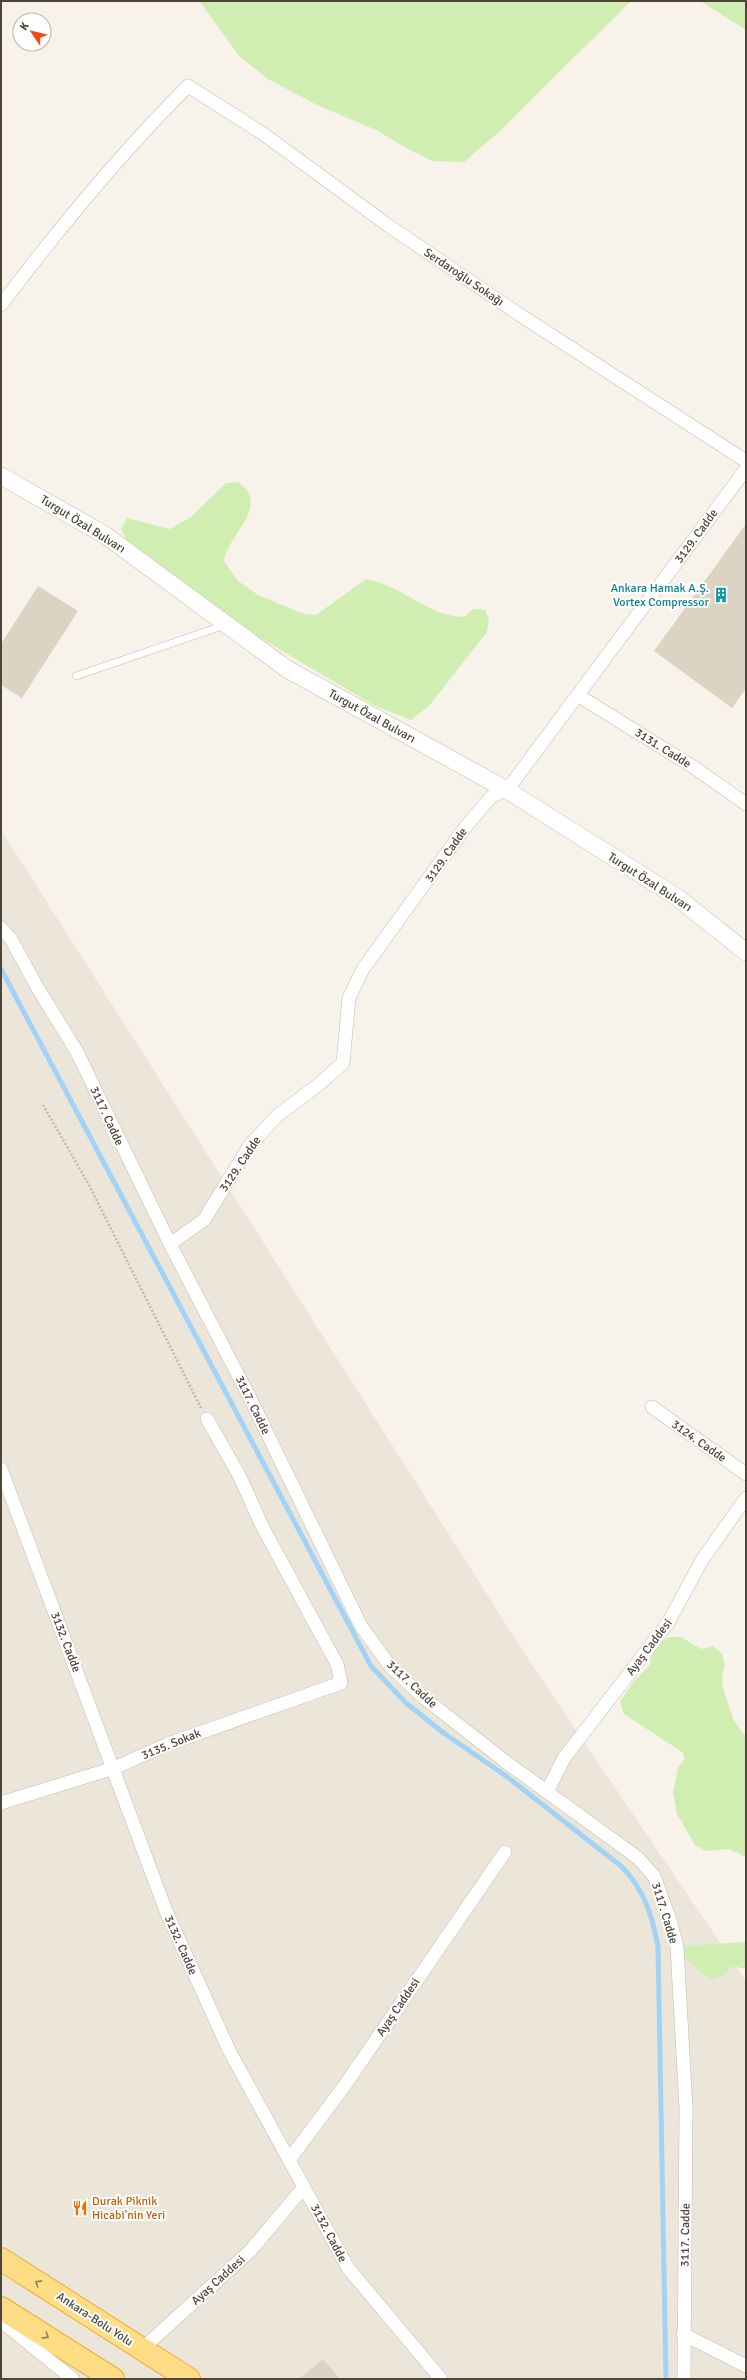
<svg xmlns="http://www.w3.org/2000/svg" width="747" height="2380" font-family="Signika,sans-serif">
<rect width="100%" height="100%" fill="#f7f3eb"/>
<polygon fill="#ebe6d9" points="1,830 532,1665 746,1981 746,2379 1,2379"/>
<g fill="#d0eeb1">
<polygon points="199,1 631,1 500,131 464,162 433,161 410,150 376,130 319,106 268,79 240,57"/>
<polygon points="700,1 746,1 746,30"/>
<path d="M238,482C272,506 229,532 224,561L238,581L258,595L304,614L316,615L366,579C402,585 427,616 464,617L473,609L485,610L489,620L487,632L429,706L411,720L375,706L257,636L199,597L126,539L121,529L127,518L170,529L191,517L226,483Z"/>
<polygon points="669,1637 681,1637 701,1649 713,1646 722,1654 725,1665 722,1676 723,1688 734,1721 746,1737 746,1857 729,1849 706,1851 695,1845 677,1814 673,1792 678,1768 685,1758 682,1752 624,1714 620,1702 633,1682 650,1665 652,1654 659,1643"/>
<polygon points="746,1942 746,1969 732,1966 724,1975 713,1979 703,1974 685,1958 684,1946"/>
</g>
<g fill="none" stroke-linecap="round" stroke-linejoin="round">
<path stroke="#a3d2f7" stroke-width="5" d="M1,969L371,1666L406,1703L445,1734L506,1776L621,1866C644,1889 652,1915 658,1946L666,2379"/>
</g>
<g fill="#dcd3c2">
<polygon points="746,524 746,688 732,708 654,651"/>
<polygon points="38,586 78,611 22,698 1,685 1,644"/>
<polygon points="323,2359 340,2379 299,2379"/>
</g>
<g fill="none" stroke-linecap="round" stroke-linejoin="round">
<defs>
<polyline id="service" points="76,676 225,625"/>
<g id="minor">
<path d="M1,305C59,228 120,154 188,86L262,133L389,226L520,315L746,461"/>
<polyline points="579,696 695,768 746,804"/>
<polyline points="1,928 11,939 37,987 77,1052 170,1244 250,1398 361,1626 390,1666 423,1697 506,1762 638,1858 654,1876 670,1920 677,1947 686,2108 684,2379"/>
<polyline points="170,1244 204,1220 250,1145 278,1115 318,1085 343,1063 349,998 363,969 467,825 492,796 507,790 746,469"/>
<polyline points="652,1407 746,1474"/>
<polyline points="1,1469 166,1911 229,2050 348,2268 441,2379"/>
<polyline points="547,1792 564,1758 668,1623 702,1560 746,1498"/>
<polyline points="1,1803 114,1768 168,1744 341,1683 337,1664 263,1528 239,1475 207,1419"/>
<polyline points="289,2160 345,2085 505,1852"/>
<polyline points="1,2321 73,2379"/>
<polyline points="683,2334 746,2366"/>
<polyline points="142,2349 250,2251 304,2187"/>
</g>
<polyline id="tertiary" points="1,476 105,535 287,669 507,790 678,898 746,952"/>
<g id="trunk">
<polyline points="1,2259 189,2379"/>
<polyline points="1,2308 113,2379"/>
</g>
</defs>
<use href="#service" stroke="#c3bcac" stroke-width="8"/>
<use href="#minor" stroke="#c3bcac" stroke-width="14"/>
<use href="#tertiary" stroke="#c3bcac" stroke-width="18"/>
<use href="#trunk" stroke="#ecad30" stroke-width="24"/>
<polyline stroke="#c6b99c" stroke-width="2.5" stroke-dasharray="2 2" stroke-linecap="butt" points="43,1105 88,1183 201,1408"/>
<use href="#service" stroke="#fff" stroke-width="7"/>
<use href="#minor" stroke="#fff" stroke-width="13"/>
<use href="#tertiary" stroke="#fff" stroke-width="17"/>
<use href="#trunk" stroke="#ffdd84" stroke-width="22"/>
</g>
<defs><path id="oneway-chevron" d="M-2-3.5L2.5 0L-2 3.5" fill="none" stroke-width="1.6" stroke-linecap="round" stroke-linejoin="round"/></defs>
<g stroke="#948256">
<use href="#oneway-chevron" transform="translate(38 2283) rotate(-147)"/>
<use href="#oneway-chevron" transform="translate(46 2336) rotate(33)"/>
</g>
<defs>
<symbol id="building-bare" viewBox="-9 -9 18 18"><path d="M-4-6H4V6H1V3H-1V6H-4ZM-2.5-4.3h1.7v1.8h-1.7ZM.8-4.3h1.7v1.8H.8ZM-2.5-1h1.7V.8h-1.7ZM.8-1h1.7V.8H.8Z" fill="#0f9aa8" stroke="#fff" stroke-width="2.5" paint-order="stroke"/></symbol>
<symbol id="restaurant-bare" viewBox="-9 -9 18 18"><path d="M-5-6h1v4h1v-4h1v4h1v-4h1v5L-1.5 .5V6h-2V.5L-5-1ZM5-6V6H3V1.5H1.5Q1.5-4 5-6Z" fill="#e8710a" stroke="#fff" stroke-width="2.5" paint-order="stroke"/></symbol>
</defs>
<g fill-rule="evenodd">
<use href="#building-bare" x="710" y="584" width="22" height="22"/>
<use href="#restaurant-bare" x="69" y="2197" width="22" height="22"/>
</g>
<g text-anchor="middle" stroke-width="4" stroke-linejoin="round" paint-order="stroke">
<g font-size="12" fill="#4c4538" stroke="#fff">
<text transform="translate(464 277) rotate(34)" y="4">Serdaroğlu Sokağı</text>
<text transform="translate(83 524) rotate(32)" y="4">Turgut Özal Bulvarı</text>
<text transform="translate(696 536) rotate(-54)" y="4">3129. Cadde</text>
<text transform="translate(372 716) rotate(29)" y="4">Turgut Özal Bulvarı</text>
<text transform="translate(663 748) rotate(32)" y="4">3131. Cadde</text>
<text transform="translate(446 855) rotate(-55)" y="4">3129. Cadde</text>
<text transform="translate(650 882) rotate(33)" y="4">Turgut Özal Bulvarı</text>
<text transform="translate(107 1116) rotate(65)" y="4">3117. Cadde</text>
<text transform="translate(240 1164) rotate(-56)" y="4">3129. Cadde</text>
<text transform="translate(253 1405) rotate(64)" y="4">3117. Cadde</text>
<text transform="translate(699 1441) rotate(35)" y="4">3124. Cadde</text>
<text transform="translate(66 1642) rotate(69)" y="4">3132. Cadde</text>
<text transform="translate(649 1647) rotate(-53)" y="4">Ayaş Caddesi</text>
<text transform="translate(412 1684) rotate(43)" y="4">3117. Cadde</text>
<text transform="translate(171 1744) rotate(-22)" y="4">3135. Sokak</text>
<text transform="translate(665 1913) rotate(73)" y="4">3117. Cadde</text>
<text transform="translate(181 1945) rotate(66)" y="4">3132. Cadde</text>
<text transform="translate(398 2007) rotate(-56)" y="4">Ayaş Caddesi</text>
<text transform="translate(329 2233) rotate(62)" y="4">3132. Cadde</text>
<text transform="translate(685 2235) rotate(-89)" y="4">3117. Cadde</text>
<text transform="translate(218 2280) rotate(-42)" y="4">Ayaş Caddesi</text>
<text transform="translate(95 2319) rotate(33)" y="4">Ankara-Bolu Yolu</text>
</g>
<g font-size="12" fill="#0d838f" stroke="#fff" text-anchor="end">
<text x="709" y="592">Ankara Hamak A.Ş.<tspan x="709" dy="14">Vortex Compressor</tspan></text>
</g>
<g font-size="12" fill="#c56008" stroke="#fff" text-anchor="start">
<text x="92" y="2205">Durak Piknik<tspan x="92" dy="14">Hicabi'nin Yeri</tspan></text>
</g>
</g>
<rect width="747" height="2380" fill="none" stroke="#4c4538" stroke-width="4"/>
<g transform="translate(32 32) rotate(305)"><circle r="19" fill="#ffffff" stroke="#b7b5af"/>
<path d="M0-3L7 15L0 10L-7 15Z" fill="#ff4419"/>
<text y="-6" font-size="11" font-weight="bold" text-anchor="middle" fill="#4c4538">K</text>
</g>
</svg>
